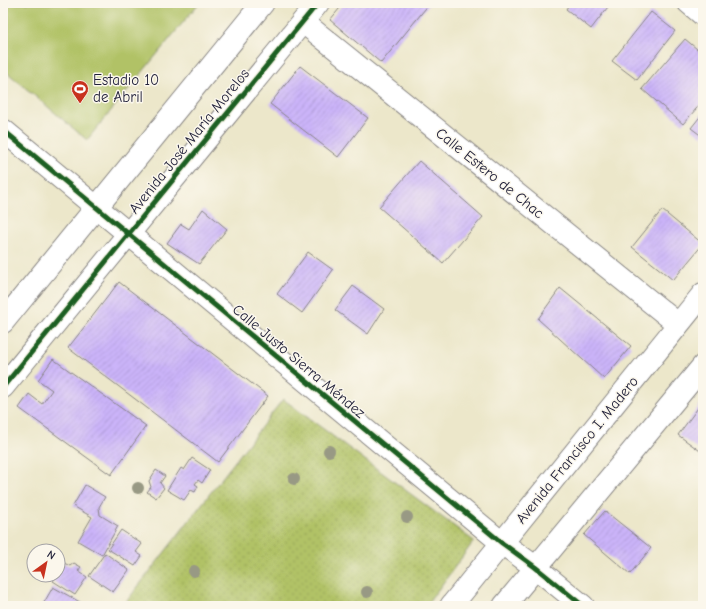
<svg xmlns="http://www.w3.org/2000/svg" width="706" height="609" font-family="'Comic Neue',sans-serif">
<defs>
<pattern id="park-dots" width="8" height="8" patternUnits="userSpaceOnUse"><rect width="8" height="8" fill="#b1c266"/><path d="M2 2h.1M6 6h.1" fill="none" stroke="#98a659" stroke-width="1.8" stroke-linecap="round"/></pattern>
<pattern id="building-hatch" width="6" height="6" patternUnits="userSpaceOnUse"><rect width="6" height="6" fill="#cbb4f9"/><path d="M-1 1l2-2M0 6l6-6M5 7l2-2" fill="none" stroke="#ae9ad6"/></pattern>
</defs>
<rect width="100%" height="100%" fill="#fbf7ec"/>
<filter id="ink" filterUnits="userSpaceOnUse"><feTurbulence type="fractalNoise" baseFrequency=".025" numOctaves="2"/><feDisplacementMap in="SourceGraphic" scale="8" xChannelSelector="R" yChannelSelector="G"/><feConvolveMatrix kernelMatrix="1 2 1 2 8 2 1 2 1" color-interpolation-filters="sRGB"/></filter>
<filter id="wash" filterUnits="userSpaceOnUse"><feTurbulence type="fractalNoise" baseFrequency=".012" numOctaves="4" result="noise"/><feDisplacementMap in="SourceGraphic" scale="16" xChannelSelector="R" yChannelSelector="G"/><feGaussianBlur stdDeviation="0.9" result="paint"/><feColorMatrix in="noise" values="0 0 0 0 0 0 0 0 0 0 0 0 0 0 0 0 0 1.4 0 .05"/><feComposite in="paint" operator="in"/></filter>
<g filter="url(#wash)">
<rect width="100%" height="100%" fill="#ece7ca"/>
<polygon fill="url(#park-dots)" stroke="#6a7250" points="283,399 474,541 426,606 123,606"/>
<polygon fill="#b1c266" stroke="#6a7250" points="3,3 199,3 87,140 3,69"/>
<g id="blocks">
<g fill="url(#building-hatch)">
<polygon points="344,3 430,3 381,63 330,20"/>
<polygon points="570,3 611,3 591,29 566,9"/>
<polygon points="651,12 675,31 637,80 612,61"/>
<polygon points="685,39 703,54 703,101 683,124 642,89"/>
<polygon points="300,66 368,118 338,157 270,104"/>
<polygon points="703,113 703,137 691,128"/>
<polygon points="419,161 483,217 443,263 379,207"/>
<polygon points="203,209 227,229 199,264 167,243 181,224 189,229"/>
<polygon points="662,210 703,244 673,280 632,247"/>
<polygon points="308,252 333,270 302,313 277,294"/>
<polygon points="119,282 268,396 218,462 68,348"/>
<polygon points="353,286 384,309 368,334 335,310"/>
<polygon points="560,288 631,346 604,379 538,319"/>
<polygon points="53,359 146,426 111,475 19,408 29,394 42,404 52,390 38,380"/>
<polygon points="703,401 703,453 678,435"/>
<polygon points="192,458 210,470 202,483 198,480 195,484 198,486 195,492 191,490 184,500 167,490 181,468 184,470"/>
<polygon points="156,470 165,476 160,483 164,488 156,498 147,492 151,487 149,481"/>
<polygon points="85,485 105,497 99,507 100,515 118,526 102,555 78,541 92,517 73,506"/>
<polygon points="605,511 651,548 630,574 584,535"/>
<polygon points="121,530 142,544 136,552 142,556 135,566 108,549"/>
<polygon points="105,553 129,570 113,592 89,576"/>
<polygon points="64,563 70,566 74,563 81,567 78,571 87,577 75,595 53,581 58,575"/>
<polygon points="53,587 87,606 42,606"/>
</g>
</g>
</g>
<g filter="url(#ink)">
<use href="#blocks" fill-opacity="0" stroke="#878482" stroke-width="1"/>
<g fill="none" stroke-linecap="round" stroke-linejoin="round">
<defs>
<g id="minor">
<polyline points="303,22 678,324"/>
<polyline points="3,130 502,543 535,567 583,606"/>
<polyline points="3,322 263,3"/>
<polyline points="3,387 318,3"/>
<polyline points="451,606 703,294"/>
<polyline points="504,606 703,366"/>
</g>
<polyline id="major" points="689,3 703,15"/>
</defs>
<use href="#minor" stroke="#878482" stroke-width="24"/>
<use href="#major" stroke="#878482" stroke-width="24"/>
<use href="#minor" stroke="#fff" stroke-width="22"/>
<use href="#major" stroke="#fff" stroke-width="22"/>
<defs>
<g id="cycleway">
<polyline points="3,130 502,543 535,567 583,606"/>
<polyline points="3,387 318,3"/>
</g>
</defs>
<use href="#cycleway" stroke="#fbf7ec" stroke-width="8"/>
<use href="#cycleway" stroke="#1b5e20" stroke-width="5"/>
</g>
<g fill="#989984">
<circle cx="329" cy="451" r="6"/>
<circle cx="294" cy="479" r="6"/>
<circle cx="138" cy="488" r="6"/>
<circle cx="407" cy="517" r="6"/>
<circle cx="194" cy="571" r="6"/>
<circle cx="367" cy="592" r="6"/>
</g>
</g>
<defs>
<symbol id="stadium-pin" viewBox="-11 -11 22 30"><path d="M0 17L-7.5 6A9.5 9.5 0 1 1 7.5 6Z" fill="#c8321e" stroke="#fbf7ec"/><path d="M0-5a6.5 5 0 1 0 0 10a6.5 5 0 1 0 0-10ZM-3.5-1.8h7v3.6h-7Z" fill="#fff"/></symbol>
</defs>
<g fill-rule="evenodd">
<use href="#stadium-pin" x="70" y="79" width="20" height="27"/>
</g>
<g text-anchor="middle" stroke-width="3" stroke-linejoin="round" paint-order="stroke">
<g font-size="15" fill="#22223b" stroke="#fbf7ec" text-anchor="start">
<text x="93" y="85">Estadio 10<tspan x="93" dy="17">de Abril</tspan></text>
</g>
<g font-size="15" fill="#22223b" stroke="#fbf7ec">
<text transform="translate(189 141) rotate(-51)" y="5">Avenida José María Morelos</text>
<text transform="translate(490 173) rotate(39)" y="5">Calle Estero de Chac</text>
<text transform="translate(299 361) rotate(40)" y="5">Calle Justo Sierra Méndez</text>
<text transform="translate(577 450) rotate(-51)" y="5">Avenida Francisco I. Madero</text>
</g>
</g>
<rect width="706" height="609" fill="none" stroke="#fbf7ec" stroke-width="16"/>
<g transform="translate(46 563) rotate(33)"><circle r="19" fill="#fbf7ec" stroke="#a4a2a5"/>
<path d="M0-3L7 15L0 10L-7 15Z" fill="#c8321e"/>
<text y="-6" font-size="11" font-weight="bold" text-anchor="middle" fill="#22223b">N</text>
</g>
</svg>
